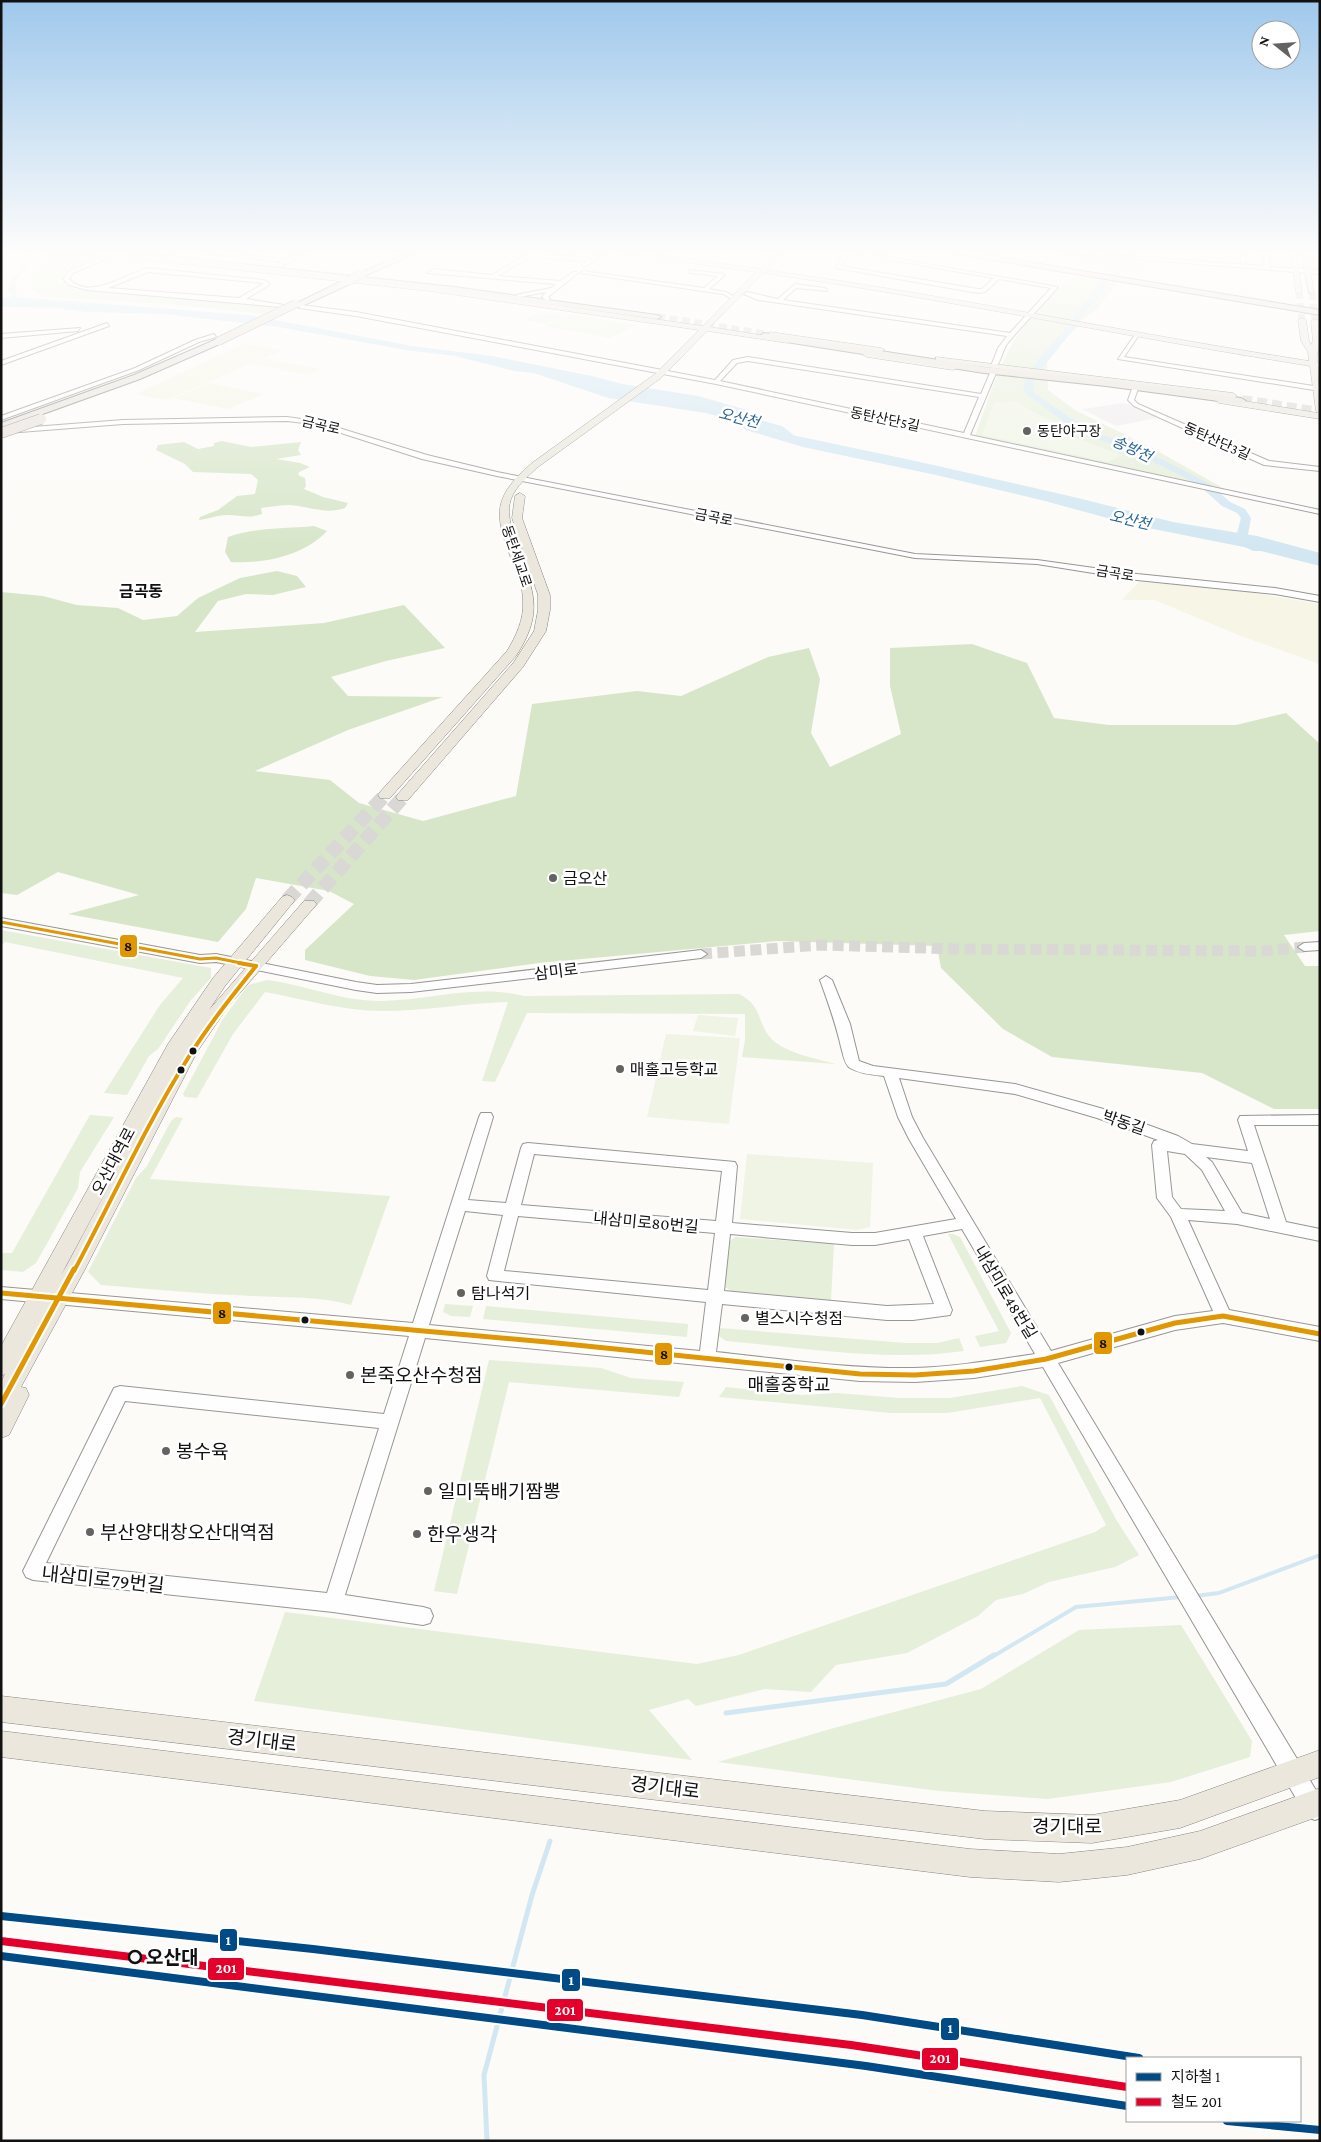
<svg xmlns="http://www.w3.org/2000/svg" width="1321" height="2142" font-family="'Crimson Pro','Noto Sans KR',serif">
<rect width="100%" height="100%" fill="#fcfbf8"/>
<polygon fill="#efecee" points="1124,403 1157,418 1116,426 1082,409"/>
<g fill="#f6f5e6">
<polygon points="244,344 283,350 166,400 136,394"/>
<polygon points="267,359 321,369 307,375 254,364"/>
<polygon points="209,383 264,394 228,409 173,398"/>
<polygon points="1139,582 1224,588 1320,604 1320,664 1241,636 1155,600 1122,600"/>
</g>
<g fill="#e6efda">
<polygon points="48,251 114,251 68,269 58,277 58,281 75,289 278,307 263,314 169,304 45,297 36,293 31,280"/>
<polygon points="1004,251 1125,251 1122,259 1148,261 1140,273"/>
<path d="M1072,276L1117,283L1098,308L1075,326L1047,356L1048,390L1075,410L1154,449L1223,488L975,436C987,404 997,368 1015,339C1029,315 1052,296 1072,276Z"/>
<polygon points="1,930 211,968 211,978 191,1000 158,1049 149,1056 127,1095 104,1093 160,1005 183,978 5,942 1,946"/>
<path d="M267,980C305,985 344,1002 383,1001C429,1000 478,984 524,996L739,994C762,1006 756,1018 769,1036C780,1052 818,1059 836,1064L742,1057L745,1040V1014L527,1013L495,1082L482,1081L508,1002C466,1003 425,1011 382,1011C343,1011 303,999 265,992L233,1034L197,1098L185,1097L183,1094L223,1019L248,985Z"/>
<polygon points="90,1115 114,1117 80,1172 78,1188 36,1263 23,1272 1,1270 1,1253 12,1253"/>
<path d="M176,1117L183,1118L150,1179L390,1196L351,1305C319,1296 286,1298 253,1296C202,1294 152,1289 101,1285L88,1272L136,1178L147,1166L171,1121Z"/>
<polygon points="948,1234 953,1234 960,1237 1011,1333 1006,1343 980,1347 975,1336 999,1331"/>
<polygon points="735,1237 834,1244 831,1300 731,1291 725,1287 729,1242"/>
<polygon points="445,1304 473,1306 470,1317 451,1316 443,1312"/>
<polygon points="486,1306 688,1324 687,1337 483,1319"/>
<path d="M720,1328L906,1343H937L959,1338L964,1351C886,1362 805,1348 726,1341L719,1336Z"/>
<polygon points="489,1360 601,1368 631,1378 684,1382 679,1397 509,1382 457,1594 434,1591"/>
<polygon points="1022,1386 1049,1395 1117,1521 1139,1555 1115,1567 1049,1582 1023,1594 996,1600 978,1616 907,1653 836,1665 811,1692 765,1689 696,1706 688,1699 649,1710 692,1760 254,1701 285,1612 697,1664 739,1655 1095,1532 1106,1525 1040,1398 947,1413 891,1413 719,1397 726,1387 802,1395 837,1393 899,1398 950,1398"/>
<polygon points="1181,1625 1252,1741 1250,1757 1171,1782 1048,1799 939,1791 718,1762 834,1728 981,1689 1079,1630"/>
</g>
<g fill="#d7e6c9">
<path d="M222,441L251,447L301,442L298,450L301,455L276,459L300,463L310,467L299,472L298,475L305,478L306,486L304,489L323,497L348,503L345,508C325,515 309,506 289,505C280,505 270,507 261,508L262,514C248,519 240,515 227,515C218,515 208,519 199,520L200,517L218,510L237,496L255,494L258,480L251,474L193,472L185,464L156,450L158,445L184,442L198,449L214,446V443Z"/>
<path d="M314,526L327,531C304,556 263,564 231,562L225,552L228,537C256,527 284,529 314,526Z"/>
<polygon points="277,571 297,576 306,587 273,595 246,594 218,601 195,632 324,623 404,605 445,648 386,661 331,677 348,696 443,697 348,730 255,771 330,780 359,803 423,821 516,796 532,704 637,691 681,696 768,657 809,648 820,679 811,733 830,767 901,734 890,686 890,648 972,644 1027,663 1054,718 1109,725 1236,725 1286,713 1320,744 1320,931 1284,935 1305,966 1320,966 1320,1109 1274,1109 1202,1073 1052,1057 1003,1029 941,968 937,946 777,941 539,963 414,980 370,976 305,960 305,950 354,904 329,891 256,878 246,909 218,942 68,914 139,895 58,872 17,895 1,893 1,592 43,596 77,605 118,608 143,620 177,616 198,598 240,578"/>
</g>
<g fill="#eff4e4">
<polygon points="541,312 565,316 547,324 524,320"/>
<polygon points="572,314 636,325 610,338 545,326"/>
<polygon points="1015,401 1040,416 1064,425 1073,437 1122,455 1108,462 982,435 994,403"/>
<polygon points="698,1015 738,1018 735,1036 693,1031"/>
<polygon points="666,1034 740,1038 729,1124 647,1117"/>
<polygon points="747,1154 873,1163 870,1227 857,1230 740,1219"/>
</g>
<polygon fill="#d2e7f2" points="33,251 37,251 27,262 25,271 17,278 15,289 17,290 15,291 17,297 249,315 412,346 492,356 592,376 622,384 698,396 747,410 778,432 920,462 1078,498 1173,522 1257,536 1320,553 1320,566 1249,548 1133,525 1045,501 936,475 803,447 746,430 735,421 669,403 612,395 551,375 514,371 455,356 406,350 278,327 163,314 86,312 58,308 1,307 1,298 12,297 11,292 6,290 9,289 9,283 20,271 23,261"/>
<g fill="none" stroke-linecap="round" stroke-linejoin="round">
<polyline stroke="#d2e7f2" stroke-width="1" points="1105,251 1118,273"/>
<g stroke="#d2e7f2" stroke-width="4">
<polyline points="1195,1596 1219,1593 1320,1555"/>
<polyline points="992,1657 1076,1607 1181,1597"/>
</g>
<g stroke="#d2e7f2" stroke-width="5">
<polyline points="726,1713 946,1684 994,1655"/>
<polyline points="487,2141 484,2075 532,1895 550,1841"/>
</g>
<g fill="#d2e7f2" fill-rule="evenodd">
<path d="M1115,271L1122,273L1106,284L1104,292L1081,317L1080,325L1070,334L1040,371L1033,382L1034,393L1072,419L1095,428L1103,435L1149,450L1152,454L1210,484L1230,502L1245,509L1251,518L1247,540L1263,549L1261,551H1253L1237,543L1235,541L1241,518L1237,513L1222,506L1202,488L1184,477L1145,458L1142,454L1097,439L1089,432L1066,423L1026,394C1024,390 1023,386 1025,382C1030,366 1060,334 1073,322V317L1097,289L1100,281Z"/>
<polygon points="525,364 610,393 712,408 717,411 712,414 608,398 522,369 521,367"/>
<polygon points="743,416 782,426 796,437 815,445 810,448 790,441 776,430 740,421 738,419"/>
</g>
<polyline stroke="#d9d8d5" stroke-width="5.5" stroke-dasharray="5.5 3" stroke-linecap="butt" points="104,251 154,256"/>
<polyline stroke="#d9d8d5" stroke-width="11" stroke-dasharray="11 5.5" stroke-linecap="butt" points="701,954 821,945 958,949 1262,951 1304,947"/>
<g stroke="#d9d8d5" stroke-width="7" stroke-dasharray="7 4" stroke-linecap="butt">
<polyline points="1299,292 1302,320"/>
<polyline points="1312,293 1315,321"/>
</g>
<g stroke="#d9d8d5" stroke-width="14" stroke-dasharray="14 7" stroke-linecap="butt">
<polyline points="287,900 385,795"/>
<polyline points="309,904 403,797"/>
</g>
<g stroke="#d9d8d5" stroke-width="8" stroke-dasharray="8 4.5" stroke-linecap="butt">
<polyline points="78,251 129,255"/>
<polyline points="657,317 768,335"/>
</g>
<polyline stroke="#d9d8d5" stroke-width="10" stroke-dasharray="10 5" stroke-linecap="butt" points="1242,400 1320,412"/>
<defs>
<g id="minor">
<path d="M117,251H123L73,273L69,279C91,301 124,274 148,268L264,280L269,283V285L246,299L284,305L281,307L87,290L69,285L63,279L69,271ZM148,272L263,283V284L239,298L108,288Z"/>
<polygon points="184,251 198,251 287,259 305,251 311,251 280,267 277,265 282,262"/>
<polygon points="602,251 608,251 585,267 582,265 587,261 530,257 498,276 560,281 573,272 577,272 577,274 548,297 550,299 547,301 542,297 546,292 519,297 516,295 551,288 556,284 427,273 434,269 492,275 529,253 591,258"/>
<path d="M844,251H853L1058,287C1041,307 1023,324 1007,344C1002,351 1001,364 994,368L991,366L998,348L1007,336L758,300L744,294L747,292L778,299L795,284L825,288L827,291L796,288L783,300L1010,333L1051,288L999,279L985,292L978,293L836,268L846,252ZM850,253L994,278L982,289H978L841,266Z"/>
<polygon points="1037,251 1055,251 1264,266 1263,251 1268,251 1270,267 1320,270 1320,274"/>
<polygon points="1241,251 1246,251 1246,262 1243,264 1240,262"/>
<polygon points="688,270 724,274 724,276 709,289 726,292 737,298 734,300 723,294 580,273 583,271 704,288 718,276 690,273"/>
<path d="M301,305L356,312L715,380L733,360L748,357L981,394L990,373L993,371L996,373L970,435L1320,510V514L716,384L356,316L299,308ZM748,361L979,397L964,433L720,381L737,363Z"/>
<polygon points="107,323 109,326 1,365 1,361"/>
<polygon points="80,328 78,331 1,338 1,334"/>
<polygon points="1136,333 1139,335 1124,357 1320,387 1320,391 1118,359"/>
<polygon points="214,334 216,337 199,342 139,370 1,420 1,416 135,368 195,340"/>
<polygon points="1135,387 1138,389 1134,400 1138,404 1269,461 1320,467 1320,471 1264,465 1134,406 1128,400 1132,389"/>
<polygon points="287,417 316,421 427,455 497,472 915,554 1037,560 1137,574 1275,588 1320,596 1320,602 1275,594 1137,580 1037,564 915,558 497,476 422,459 313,424 287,421 123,424 7,433 4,431 7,429 123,420"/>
<polygon points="1,918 200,955 216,954 356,982 377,985 411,984 701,950 707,954 701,958 411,992 377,993 356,990 216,962 200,963 1,926"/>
<polygon points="1320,942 1320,950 1304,951 1298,947 1304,943"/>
<path d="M826,976L832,980L850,1024L859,1061L873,1066L1015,1084L1107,1110L1178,1136L1192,1144L1248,1151L1238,1120L1240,1116L1320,1115V1125H1254L1286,1222L1320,1229V1241L1237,1224L1188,1220L1229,1310L1320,1327V1341L1223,1323L1175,1330L1058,1363L1320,1797V1818L1315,1820L1307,1817L1043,1367L974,1378L915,1382L860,1381L425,1338L345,1595L423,1607L430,1609L433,1616L430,1623L423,1625L333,1612L33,1580L26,1577L23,1571L26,1565L114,1388L120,1386L384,1414L409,1336L1,1299V1287L413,1323L479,1117L481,1113H491L493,1117L468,1200L506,1203L521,1148L523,1144L528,1143L735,1162L737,1166L732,1223L852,1233H875L956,1219L909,1139L898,1117L884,1076C874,1075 860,1074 850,1068C844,1064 843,1053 841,1047C836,1024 828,1002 820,980ZM899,1078L1015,1094L1097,1118L1158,1140L1154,1141L1152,1145L1157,1198L1171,1217L1213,1311L1175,1316L1051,1351L923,1138L912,1117ZM1167,1151L1185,1154L1202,1170L1225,1211L1181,1209L1172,1197ZM534,1154L722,1171L716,1221L521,1205ZM1206,1157L1252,1163L1270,1219L1242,1213L1212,1162ZM465,1211L503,1215L487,1276L489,1280L706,1302L700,1351L429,1325ZM518,1216L715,1233L708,1290L504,1271ZM962,1229L1035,1354C995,1360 955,1367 914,1368C848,1369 782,1359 716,1352L722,1304L887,1320H913L950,1315L952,1310L923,1236ZM730,1234L852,1245H875L909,1239L934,1304L887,1306L724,1291ZM125,1401L379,1428L327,1593L46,1563Z"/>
</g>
<g id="major">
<path d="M28,251L118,253L429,287L703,326L756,272L617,253L614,251H628L760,269L778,251H784L766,270C948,295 1128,333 1309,361L1308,352L1301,341L1298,320L1302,318L1306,320L1309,341L1311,345L1313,341L1311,321L1315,319L1319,321C1319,328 1321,335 1320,342C1319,350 1316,354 1317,362L1320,363V367H1318L1320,419L1219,403L1215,400L1219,397L1318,413L1316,411L1310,366C1127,337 946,299 763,273L710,327L785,339H788V343L707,331L661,378L538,467C528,476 516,486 511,499C507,511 510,521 513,533C527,583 550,604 516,656L390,798H380L378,795L380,792L507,651C516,636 524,620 523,601C523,588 518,576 513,564C495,516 490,499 532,463L655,374L699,330L429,291L118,257L31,253Z"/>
<polygon points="1301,251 1307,251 1314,294 1309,293"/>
<polygon points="1294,253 1297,255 1302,292 1299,294 1296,292 1291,255"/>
<polygon points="770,332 881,348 885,350 881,352 773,336 769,334"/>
<polygon points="864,353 953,366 957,368 953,370 867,357 863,355"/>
<polygon points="936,357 1233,393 1237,396 1233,399 939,361 936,361"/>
<polygon points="520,493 525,496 522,518 550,595 550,610 546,631 523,667 408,800 398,800 396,797 398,794 514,662 534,631 538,610 538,595 512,518 515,496"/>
<path d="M287,895L292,897L295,900L225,986L209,1010L304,901H314L317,904L227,1008L197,1052L84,1271L21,1387L26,1388L29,1395L9,1435L1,1438V1382L5,1374L1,1376V1346L168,1044L213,978L282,897ZM118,1169L67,1265L61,1275Z"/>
<polygon points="1,1696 985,1811 1092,1815 1180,1800 1320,1750 1320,1777 1180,1828 1092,1843 985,1839 1,1722"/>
<polygon points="1,1731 970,1849 1059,1854 1127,1847 1200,1831 1320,1788 1320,1816 1200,1859 1127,1875 1059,1882 970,1877 1,1757"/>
</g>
<g id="highway">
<polygon points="412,251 421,251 364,276 357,274"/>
<polygon points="947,251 962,251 1320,310 1320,315 951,253"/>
<polygon points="151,254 454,287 657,315 661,317 657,319 454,291 352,280 352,283 300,307 297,307 297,303 346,279 154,258 151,258"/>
<polygon points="764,333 984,367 1106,380 1241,398 1246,401 1241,404 1106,386 984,373 761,338 760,336"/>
<polygon points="219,338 222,339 222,343 140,379 1,429 1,423 134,375"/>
</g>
</defs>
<use href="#minor" stroke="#979695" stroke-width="2"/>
<use href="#major" stroke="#848482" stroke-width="1"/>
<use href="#highway" stroke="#848482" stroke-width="2"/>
<use href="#minor" fill="#fffefe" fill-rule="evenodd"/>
<use href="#major" fill="#ebe7dd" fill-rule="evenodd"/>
<use href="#highway" fill="#e8e1d9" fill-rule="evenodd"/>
<defs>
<g id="highway-bridge-far1">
<polyline points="349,281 361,274"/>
<polyline points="219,341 295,304"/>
</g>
<polyline id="highway-bridge" points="1,433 41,419"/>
</defs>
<use href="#highway-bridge-far1" stroke="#848482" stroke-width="9" stroke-linecap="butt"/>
<use href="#highway-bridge" stroke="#848482" stroke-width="11" stroke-linecap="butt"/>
<use href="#highway-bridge-far1" stroke="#e8e1d9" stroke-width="8"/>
<use href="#highway-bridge" stroke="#e8e1d9" stroke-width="10"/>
<defs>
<polyline id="bus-1-far2" points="1,922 200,959 216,958 246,964"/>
<g id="bus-1-far1">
<polyline points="239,963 256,966"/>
<path d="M74,1271C112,1200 145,1127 188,1058C208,1026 232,996 256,966"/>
</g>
<g id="bus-1">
<polyline points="1,1293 547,1342 860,1374 915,1375 974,1371 1046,1359 1175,1323 1223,1316 1320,1334"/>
<polyline points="1,1404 74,1269"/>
</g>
</defs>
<use href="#bus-1-far2" stroke="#fff" stroke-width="6"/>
<use href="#bus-1-far1" stroke="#fff" stroke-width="8"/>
<use href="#bus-1" stroke="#fff" stroke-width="9"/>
<use href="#bus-1-far2" stroke="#e09702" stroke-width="3"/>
<use href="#bus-1-far1" stroke="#e09702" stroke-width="4"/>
<use href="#bus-1" stroke="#e09702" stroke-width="5"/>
<defs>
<polyline id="rail-1" points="1,1941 851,2045 1127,2087"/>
</defs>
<use href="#rail-1" stroke="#fff" stroke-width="12"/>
<use href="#rail-1" stroke="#e4002b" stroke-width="8"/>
<defs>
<g id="metro-1">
<polyline points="1,1916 313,1949 862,2015 1139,2058"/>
<polyline points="1,1956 866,2066 1127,2106"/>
<polyline points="1227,2121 1320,2130"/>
</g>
</defs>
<use href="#metro-1" stroke="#fff" stroke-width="12"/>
<use href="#metro-1" stroke="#004a85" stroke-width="8"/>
</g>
<linearGradient id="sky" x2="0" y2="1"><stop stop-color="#9fc8ec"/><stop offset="0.46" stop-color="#fefdfc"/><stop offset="1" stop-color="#fefdfc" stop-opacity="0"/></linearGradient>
<rect width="1321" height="550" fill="url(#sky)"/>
<g fill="#636362" stroke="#fff" stroke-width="2">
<circle cx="1027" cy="431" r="5"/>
<circle cx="553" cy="878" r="5"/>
<circle cx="620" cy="1069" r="5"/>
<circle cx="461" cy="1293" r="5"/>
<circle cx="745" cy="1318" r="5"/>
<circle cx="350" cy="1375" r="5"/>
<circle cx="166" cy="1451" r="5"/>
<circle cx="428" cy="1491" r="5"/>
<circle cx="90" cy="1532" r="5"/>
<circle cx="417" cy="1534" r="5"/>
</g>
<g fill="#111" stroke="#fff" stroke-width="2">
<circle cx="193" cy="1051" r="4.5"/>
<circle cx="181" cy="1070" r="4.5"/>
<circle cx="305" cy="1320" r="4.5"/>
<circle cx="1141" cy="1332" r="4.5"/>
<circle cx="789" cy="1367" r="4.5"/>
</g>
<circle fill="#fff" stroke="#111" stroke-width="2.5" cx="135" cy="1957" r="6"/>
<g text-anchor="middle" stroke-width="5" stroke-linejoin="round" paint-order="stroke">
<g font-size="14" fill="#111" stroke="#fff">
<text transform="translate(885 419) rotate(12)" y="5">동탄산단5길</text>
<text transform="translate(321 425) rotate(13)" y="5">금곡로</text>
<text transform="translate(1217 441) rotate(24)" y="5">동탄산단3길</text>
<text transform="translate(714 517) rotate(11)" y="5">금곡로</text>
<text transform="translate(517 556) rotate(71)" y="5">동탄세교로</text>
<text transform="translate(1115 573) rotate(9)" y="5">금곡로</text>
</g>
<g font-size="14" fill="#111" stroke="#fff" text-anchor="start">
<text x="1037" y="436">동탄야구장</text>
</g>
<g font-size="15" font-style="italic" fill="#276596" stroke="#fff">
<text transform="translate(739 418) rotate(14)" y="5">오산천</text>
<text transform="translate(1132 449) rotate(25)" y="5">송방천</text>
<text transform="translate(1130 520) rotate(13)" y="5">오산천</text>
</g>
<g font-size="16" font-weight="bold" fill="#111" stroke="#fff">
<text x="141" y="597">금곡동</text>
</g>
<g font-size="16" fill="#111" stroke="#fff" text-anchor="start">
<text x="563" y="884">금오산</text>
<text x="630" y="1075">매홀고등학교</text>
<text x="471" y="1299">탐나석기</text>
<text x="755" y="1324">별스시수청점</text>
</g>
<g font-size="16" fill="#111" stroke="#fff">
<text transform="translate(556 971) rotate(-7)" y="6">삼미로</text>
<text transform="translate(1124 1122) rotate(19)" y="6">박동길</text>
<text transform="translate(113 1161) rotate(-62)" y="6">오산대역로</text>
<text transform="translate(646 1222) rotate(5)" y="6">내삼미로80번길</text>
<text transform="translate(1006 1292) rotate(59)" y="6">내삼미로48번길</text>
</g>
<g font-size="18" fill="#111" stroke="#fff">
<text x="789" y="1391">매홀중학교</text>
</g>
<g font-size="19" fill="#111" stroke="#fff" text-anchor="start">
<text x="360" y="1382">본죽오산수청점</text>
<text x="176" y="1458">봉수육</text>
<text x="438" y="1498">일미뚝배기짬뽕</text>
<text x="100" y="1539">부산양대창오산대역점</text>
<text x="427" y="1541">한우생각</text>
</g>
<g font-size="19" fill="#111" stroke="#fff">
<text transform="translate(103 1579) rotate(6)" y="7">내삼미로79번길</text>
<text transform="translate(262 1740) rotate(7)" y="7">경기대로</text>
<text transform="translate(665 1787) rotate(7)" y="7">경기대로</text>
<text x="1067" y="1833">경기대로</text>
</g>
<g font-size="19" font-weight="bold" fill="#111" stroke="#fff" text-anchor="start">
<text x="146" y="1964">오산대</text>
</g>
</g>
<g stroke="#fff" stroke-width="2">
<rect x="119" y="934" width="19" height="24" rx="5" fill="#e09702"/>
<rect x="212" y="1301" width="20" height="24" rx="5" fill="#e09702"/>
<rect x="1093" y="1331" width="20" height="24" rx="5" fill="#e09702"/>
<rect x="654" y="1342" width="19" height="24" rx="5" fill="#e09702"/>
<rect x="219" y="1928" width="19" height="24" rx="5" fill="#004a85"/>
<rect x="207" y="1957" width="38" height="24" rx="5" fill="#e4002b"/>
<rect x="561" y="1968" width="20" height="24" rx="5" fill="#004a85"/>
<rect x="546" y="1998" width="38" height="24" rx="5" fill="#e4002b"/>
<rect x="940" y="2017" width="20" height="24" rx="5" fill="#004a85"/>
<rect x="921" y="2047" width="38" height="24" rx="5" fill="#e4002b"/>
</g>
<g font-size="14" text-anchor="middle" font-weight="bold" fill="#fff">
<text x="228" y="1945">1</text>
<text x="226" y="1973">201</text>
<text x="571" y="1985">1</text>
<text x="565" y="2015">201</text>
<text x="950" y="2033">1</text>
<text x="940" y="2063">201</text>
</g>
<g font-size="14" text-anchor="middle" font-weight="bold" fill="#111">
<text x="128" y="951">8</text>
<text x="222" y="1318">8</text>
<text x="1103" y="1348">8</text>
<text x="664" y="1359">8</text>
</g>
<rect width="1321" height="2142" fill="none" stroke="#111111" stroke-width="5"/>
<rect x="1126" y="2057" width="175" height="65" fill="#ffffff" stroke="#a0a0a0"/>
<rect x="1136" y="2073" width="25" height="8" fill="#004a85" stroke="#a0a0a0"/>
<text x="1171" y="2082" font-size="15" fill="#111111">지하철 1</text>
<rect x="1136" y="2098" width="25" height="8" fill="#e4002b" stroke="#a0a0a0"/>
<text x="1171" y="2107" font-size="15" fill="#111111">철도 201</text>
<g transform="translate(1276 45) rotate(287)"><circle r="24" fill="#ffffff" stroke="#a0a0a0"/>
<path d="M0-4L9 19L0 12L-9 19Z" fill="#636362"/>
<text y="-8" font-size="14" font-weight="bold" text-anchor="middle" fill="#111111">N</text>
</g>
</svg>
